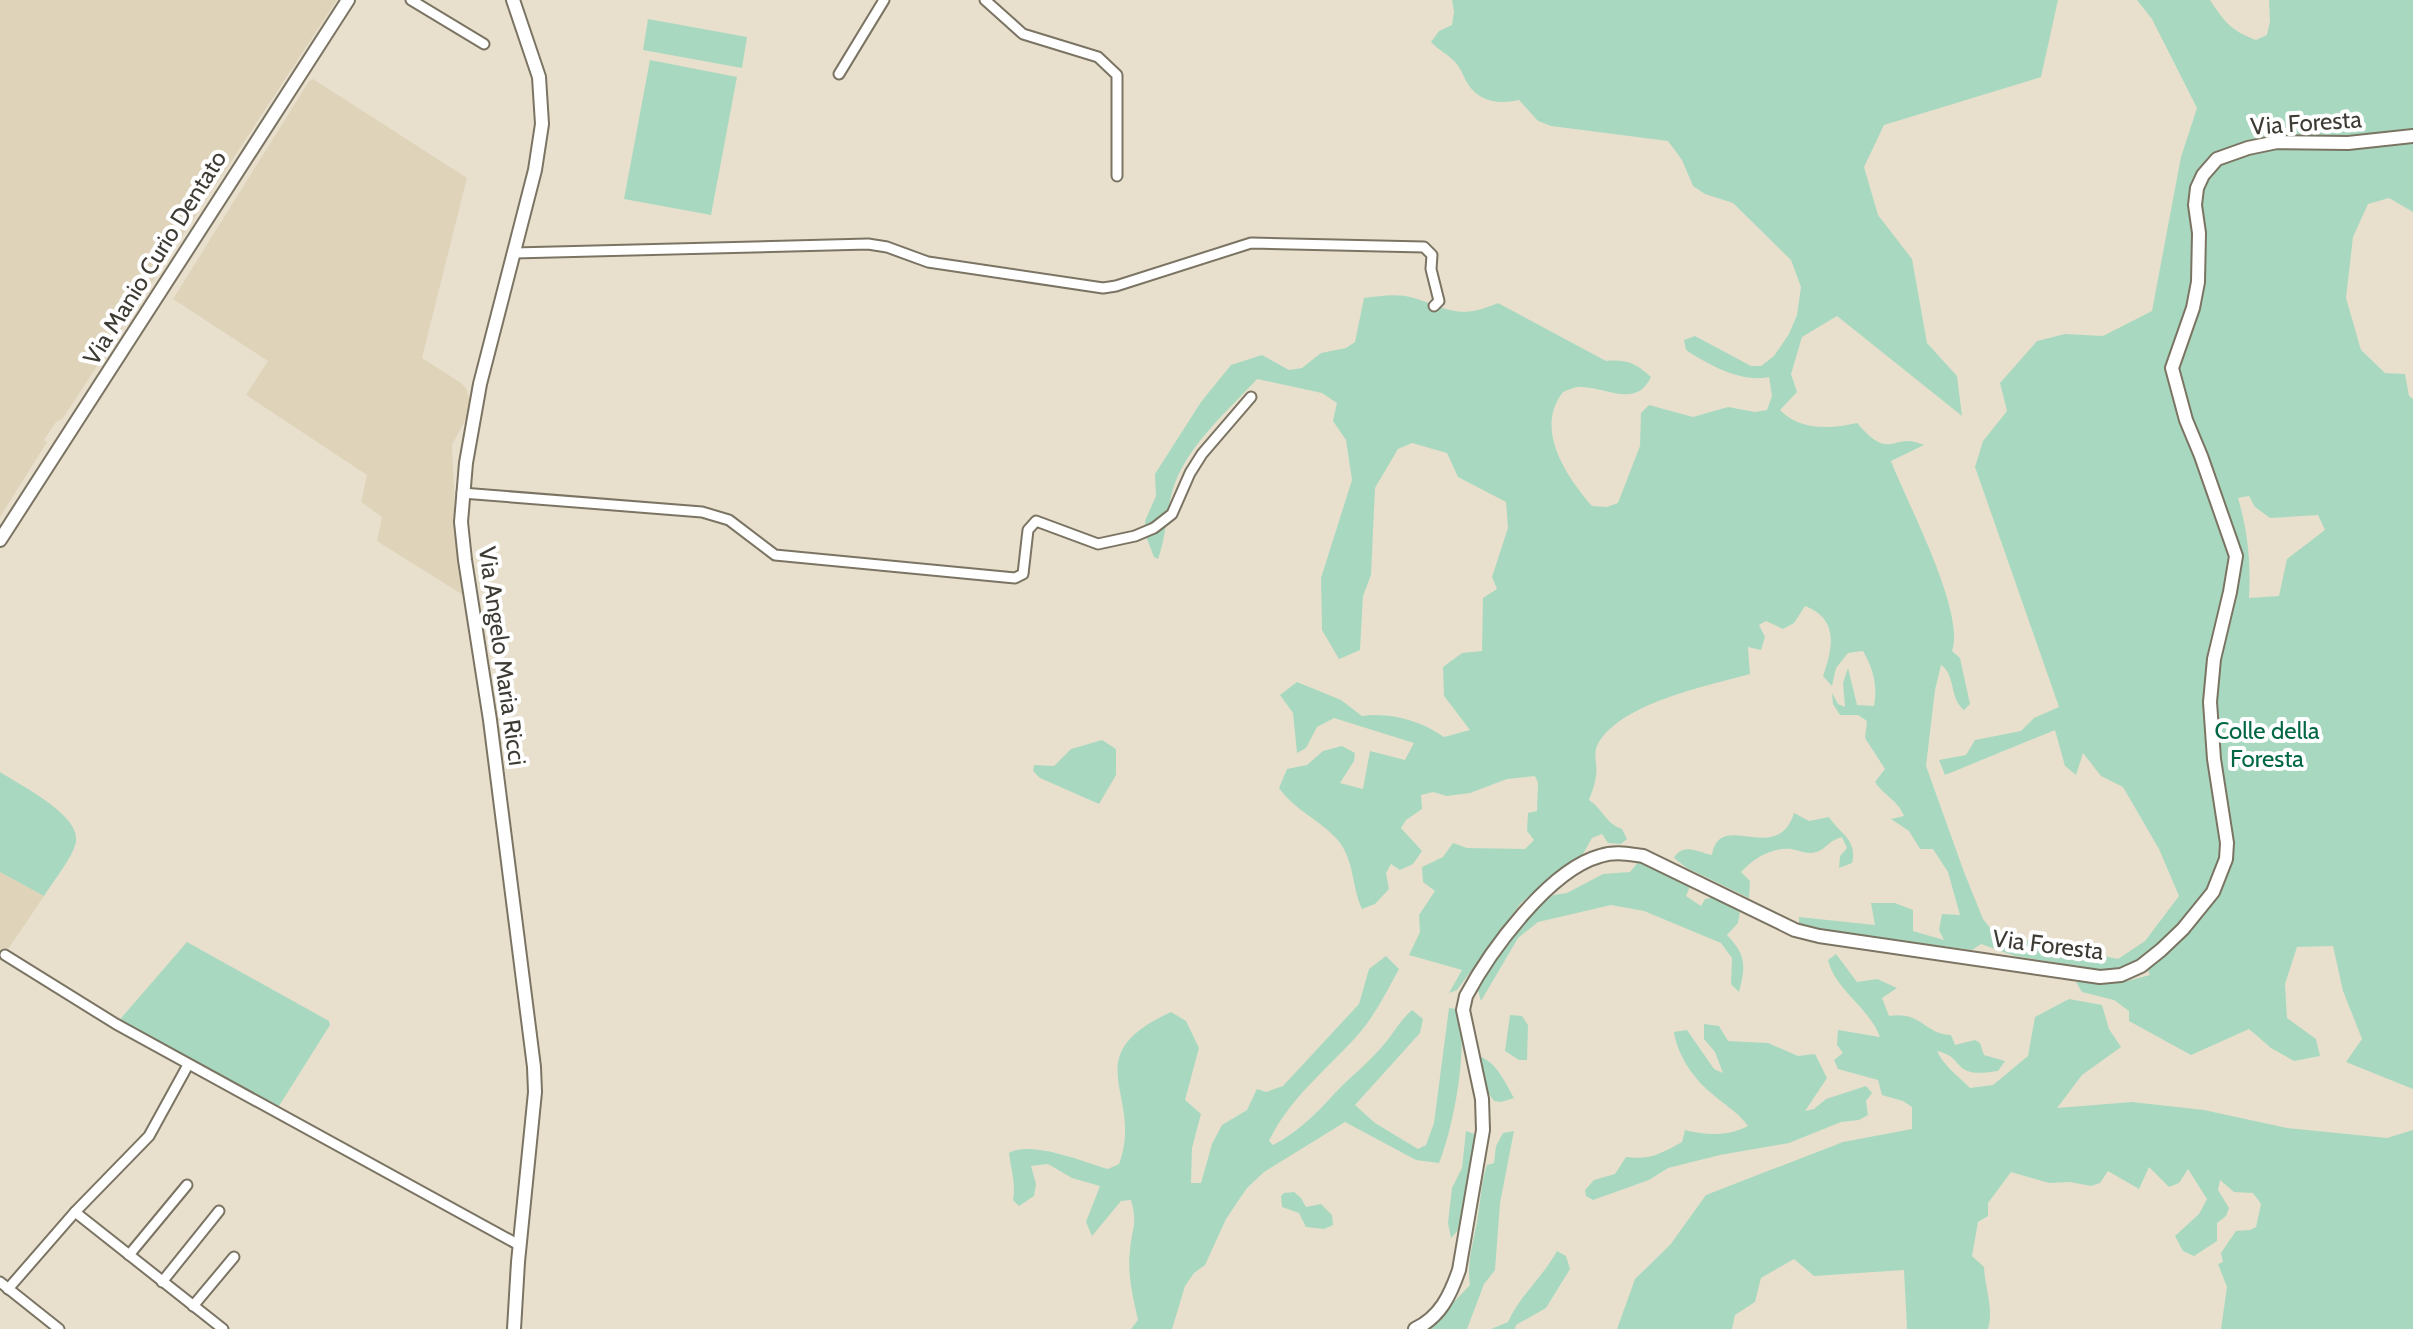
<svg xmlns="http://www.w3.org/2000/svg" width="2413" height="1329" font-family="Cabin,sans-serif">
<rect width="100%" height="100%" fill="#e8e0cd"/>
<g fill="#dfd4ba">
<polygon points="0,0 337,0 63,418 56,422 44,440 47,442 0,517"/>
<polygon points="313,79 467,178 422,358 461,383 466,388 471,403 470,411 452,445 456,534 463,595 377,541 382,517 361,502 367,475 246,395 268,361 173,299 309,81"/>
<polygon points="0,872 44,896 0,961"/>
</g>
<g fill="#a8d9c0" fill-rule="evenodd">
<path d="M1452,0H2058L2041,77L1884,125L1864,167L1878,215L1912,259L1927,343L1957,376L1962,416L1837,316L1802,337L1791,374L1797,392L1780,410C1800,431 1831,429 1857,423C1892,464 1892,430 1924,445L1891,461C1906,501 1966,612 1952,651L1960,658L1970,704L1964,710C1949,698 1956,675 1941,665L1935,690L1926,766L1964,872L1983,919L1994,933L2118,959L2145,941L2179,896L2159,849L2123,787L2101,776L2083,753L2076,775L2065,766L2055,730L1945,775L1939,760L1966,755L1975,740L2021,731L2034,718L2059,707L1975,467L1983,441L2007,411L2000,383L2037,341L2065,334L2103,336L2152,311L2181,157L2197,108L2152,19L2137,0H2210C2225,22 2230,30 2256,40L2267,35L2270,21L2269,0H2413V212L2389,198L2368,204L2353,237L2346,298L2361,350L2385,373L2405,374L2409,396L2413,399V1089L2346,1062L2362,1039L2343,991L2333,946L2297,947L2285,984L2287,1018L2316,1039L2320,1056L2294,1061L2271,1048L2249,1029L2191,1055L2129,1021V1011L2114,1000L2082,992L2076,982L2127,981L2150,975L2143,960L2108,971L2015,956L1981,944L1972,950L1816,930L1799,923V917L1875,925L1871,903H1895L1913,910V931L1944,940L1939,930L1942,914L1960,915L1948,872L1933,849H1920L1909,831L1891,819L1904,816C1897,799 1885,797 1875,782L1885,769L1865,738L1867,721L1858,715H1840L1833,704L1832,693L1838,704L1845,707L1843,683L1848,668L1857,705L1874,706C1878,686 1873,668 1863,651L1848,653L1836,668L1832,686L1823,676C1833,648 1839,619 1805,606L1794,623L1783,629L1766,621L1759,625L1765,637L1761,650L1748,647L1750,674C1708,686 1618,703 1597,746C1593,755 1598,766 1596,776C1595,784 1592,792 1589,800C1603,809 1605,823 1622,829L1627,839L1621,844L1608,843L1602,834L1592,838L1583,854L1559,870L1520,904L1457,990L1449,993L1462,970L1409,955L1420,932L1419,915L1435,891L1423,882L1422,867L1443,857L1453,843L1467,848L1525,849L1534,840L1527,831L1528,813L1537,811L1538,783L1535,776L1507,779L1470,793L1447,796L1433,792L1421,795L1422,809L1406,820L1401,828L1422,851L1413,864L1400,870L1391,864L1386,873L1389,889L1375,904L1362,909C1351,885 1355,859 1336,838C1317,818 1296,811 1279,788L1287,769L1307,765L1323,751L1342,746L1355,753L1354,761L1340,783L1363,789L1370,751L1405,760L1414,743L1334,718L1317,727L1306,748L1297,753L1293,713L1280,695L1297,682L1341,700L1362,716C1391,712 1421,721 1444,737L1470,730L1444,696L1443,667L1462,653L1482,651L1483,598L1497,589L1492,577L1508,528L1506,502L1458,477L1447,453L1412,443L1398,449L1375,488L1371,575L1363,596L1360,650L1339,659L1322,630L1321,578L1352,480L1346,440L1333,421L1337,403L1322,393L1257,379C1226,413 1185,447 1172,492C1166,515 1166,537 1158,559L1154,557L1147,539L1145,521L1156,496L1155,474L1201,402L1231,365L1262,355L1289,370L1302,368L1321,353L1346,348L1355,342L1364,298C1380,296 1398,293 1414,298C1449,309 1459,320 1498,303L1606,361C1626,359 1636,363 1651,377C1637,408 1607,388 1582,387C1576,386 1569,390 1563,392C1534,429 1566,476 1592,506L1607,507L1618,503L1640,446L1641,413L1649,405L1693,417L1728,407L1755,412L1767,410L1772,396L1769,377C1741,383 1709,365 1686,350L1684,340L1695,336L1751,366H1761L1774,356L1789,334L1797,315L1801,287L1791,260L1733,203L1705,194L1693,186L1682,160L1668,141L1551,126L1538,121L1519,100C1500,104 1480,103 1468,84C1463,77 1462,69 1455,62C1448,54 1438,50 1431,42L1439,31L1452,25L1454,11ZM2249,496L2255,507L2270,518L2318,515L2325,530L2287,559L2279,596L2249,598C2251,563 2248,532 2238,498Z"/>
<polygon points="648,19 747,37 742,68 643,50"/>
<polygon points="650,60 737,77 711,215 624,199"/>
<polygon points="1102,740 1116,749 1116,775 1099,804 1040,778 1033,771 1034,765 1054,766 1071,749"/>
<path d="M0,772C20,785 81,815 76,842C73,857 52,883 44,896L0,872Z"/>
<path d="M1794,813L1809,821L1829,817C1840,834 1858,840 1852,863L1839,868L1840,856L1847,848L1842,837C1826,842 1827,849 1816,852C1807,855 1799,850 1791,849C1772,847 1754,858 1741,872L1750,881L1749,898L1687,868L1674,858C1683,842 1698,852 1712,855C1720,808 1777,867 1794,813Z"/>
<path d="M1639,861H1656L1691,884L1686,896L1701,906L1705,899C1721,896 1730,898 1740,911L1738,923L1727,935C1746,955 1746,965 1739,992L1731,984L1732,958L1721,943L1644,911L1611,905L1538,922L1518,938L1481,1001L1477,987L1512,933L1535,907L1554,895L1567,893L1603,874L1630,872Z"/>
<polygon points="187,942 329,1021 330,1025 279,1106 274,1106 116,1024"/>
<path d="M1836,954L1857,982L1877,979L1897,988L1882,998L1889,1016C1922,1011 1924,1034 1951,1035L1955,1045L1975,1040L1980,1043L1984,1055L2005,1061L1998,1071C1989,1072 1979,1074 1971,1072C1955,1068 1959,1056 1937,1051C1944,1066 1958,1076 1970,1088L1993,1085L2028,1056L2035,1017L2069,999L2102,1005L2109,1029L2121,1047L2082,1075L2057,1108L2132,1102L2204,1110L2287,1128L2387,1138L2413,1130V1329H2221L2227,1287L2218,1264L2223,1262L2221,1253L2236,1231L2250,1230L2256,1227L2261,1204L2253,1193L2234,1192L2220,1180L2218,1190L2229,1208L2226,1216L2217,1223V1241L2194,1256L2183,1251L2175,1236L2199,1214L2207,1199L2188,1169L2179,1183L2169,1187L2149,1167L2139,1189L2108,1171L2100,1183L2091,1186L2070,1182L2049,1183L2011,1172L1988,1203V1216L1978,1222L1972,1256L1984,1267C1985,1289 1994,1308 1988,1329H1907L1904,1270L1814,1276L1794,1259L1761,1278L1755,1302L1735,1315L1732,1329H1617L1635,1279L1670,1245L1706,1195L1843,1142L1912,1129V1107L1903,1101L1882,1095L1878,1080L1838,1069L1834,1060L1843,1053L1837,1045L1838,1030L1880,1037C1869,1007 1835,990 1828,960Z"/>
<path d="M1386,956L1399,969C1386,993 1374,1017 1356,1037C1325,1071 1289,1099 1269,1141L1273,1145C1298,1132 1316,1114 1335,1093C1349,1078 1366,1065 1380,1049C1393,1035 1396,1025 1412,1010L1423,1019L1420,1033L1355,1105L1375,1123L1418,1149L1426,1145L1434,1123L1449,1008L1457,1009C1470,1042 1453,1130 1439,1163L1416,1160L1345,1122L1264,1172L1247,1188L1226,1219L1205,1265L1194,1273L1185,1286L1172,1329H1131L1138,1320C1133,1297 1127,1274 1130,1250C1132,1226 1138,1225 1131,1200L1121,1201L1092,1236L1086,1222L1100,1186L1072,1178L1048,1164L1031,1166L1036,1184L1034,1196L1019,1206L1013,1200C1016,1183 1011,1170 1009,1153C1032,1140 1083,1162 1108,1169L1119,1164C1145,1094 1073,1057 1171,1012L1186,1021L1199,1048L1185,1100L1201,1114L1192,1148L1191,1183H1201L1212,1144L1222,1125L1247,1110L1257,1089L1266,1092L1283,1086L1359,1004L1369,969Z"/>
<polygon points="1510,1015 1522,1016 1528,1025 1527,1060 1519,1060 1505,1051"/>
<path d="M1704,1024L1719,1026L1728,1041L1768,1043L1798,1056L1815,1054L1827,1078L1805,1111L1814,1109L1826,1099L1866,1086L1872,1093L1866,1101L1868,1115L1859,1120L1841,1122L1789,1143L1720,1155L1668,1168L1649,1180L1593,1200L1586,1196L1585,1190L1594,1180L1615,1174L1626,1157C1651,1160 1660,1154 1682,1142L1685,1130C1708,1136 1728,1136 1748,1126C1737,1111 1723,1104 1710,1092C1693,1078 1677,1054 1674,1032L1687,1030L1714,1069L1723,1073L1715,1052L1704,1039Z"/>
<path d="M1481,1057C1497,1063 1506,1084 1514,1098L1501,1102L1494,1101C1485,1090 1479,1071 1481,1057Z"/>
<polygon points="1466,1131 1474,1134 1475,1160 1458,1230 1451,1238 1448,1223 1452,1188 1462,1168"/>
<path d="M1514,1131L1500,1203L1495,1270L1484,1284L1467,1329H1428L1470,1285C1466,1261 1475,1238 1478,1215C1481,1198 1481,1182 1487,1165L1494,1163L1496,1146L1503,1133Z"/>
<polygon points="1294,1192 1301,1198 1306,1207 1321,1204 1332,1215 1333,1225 1324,1229 1306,1227 1299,1213 1282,1207 1281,1196 1284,1193"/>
<path d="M1557,1251L1566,1256L1570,1269L1546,1308L1516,1325L1515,1329H1491L1508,1322C1520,1295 1543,1277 1557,1251Z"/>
</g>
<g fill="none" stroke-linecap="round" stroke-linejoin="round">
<defs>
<g id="minor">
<polyline points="411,0 484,44"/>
<polyline points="985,0 1023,34 1098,57 1117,75 1117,176"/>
<polyline points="839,74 884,0"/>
<polyline points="514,253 868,244 887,247 928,262 1103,288 1116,286 1251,243 1424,247 1432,255 1431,269 1439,301 1434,306"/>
<polyline points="462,493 702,512 729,520 775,555 1015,578 1023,574 1028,530 1036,521 1098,544 1135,536 1154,528 1172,514 1190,473 1202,454 1251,397"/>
<polyline points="5,955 116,1024 519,1245"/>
<polyline points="75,1212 223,1329"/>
<polyline points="129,1255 187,1185"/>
<polyline points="0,1282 59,1329"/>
<polyline points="162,1282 219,1211"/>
<polyline points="8,1289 75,1212 149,1136 188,1065"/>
<polyline points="193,1306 234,1257"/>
</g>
<g id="major">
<polyline points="513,0 539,77 542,124 535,170 480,384 466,463 461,522 465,560 490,720 534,1067 535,1092 518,1262 514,1329"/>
<polyline points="0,540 348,0"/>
<path d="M1415,1329C1440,1317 1450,1296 1459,1270L1483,1130L1482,1099L1463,1010L1466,996C1490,951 1549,870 1600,856C1615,851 1628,854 1643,856L1795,930L1819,936L2100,977L2121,975L2141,966L2161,950L2183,929L2213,892L2226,859L2227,843L2214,759L2210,702L2214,659L2230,592L2236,556L2201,456L2186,420L2172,368L2193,308L2198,282L2199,233L2195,205L2197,188L2203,175L2217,159L2248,148L2277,142L2348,143L2413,136"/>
</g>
</defs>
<use href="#minor" stroke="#7b7463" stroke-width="13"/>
<use href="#major" stroke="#7b7463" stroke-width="16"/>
<use href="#minor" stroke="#fff" stroke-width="9"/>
<use href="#major" stroke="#fff" stroke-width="12"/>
</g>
<g text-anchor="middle" stroke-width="8" stroke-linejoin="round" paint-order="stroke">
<g font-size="24" fill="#3e3b34" stroke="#fff">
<text transform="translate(2306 123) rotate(-4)" y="8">Via Foresta</text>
<text transform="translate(155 258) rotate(-58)" y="8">Via Manio Curio Dentato</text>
<text transform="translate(502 656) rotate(82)" y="8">Via Angelo Maria Ricci</text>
<text transform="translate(2048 945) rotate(7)" y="8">Via Foresta</text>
</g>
<g font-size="24" fill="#006745" stroke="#fff">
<text x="2267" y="739">Colle della<tspan x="2267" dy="28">Foresta</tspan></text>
</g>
</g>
</svg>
